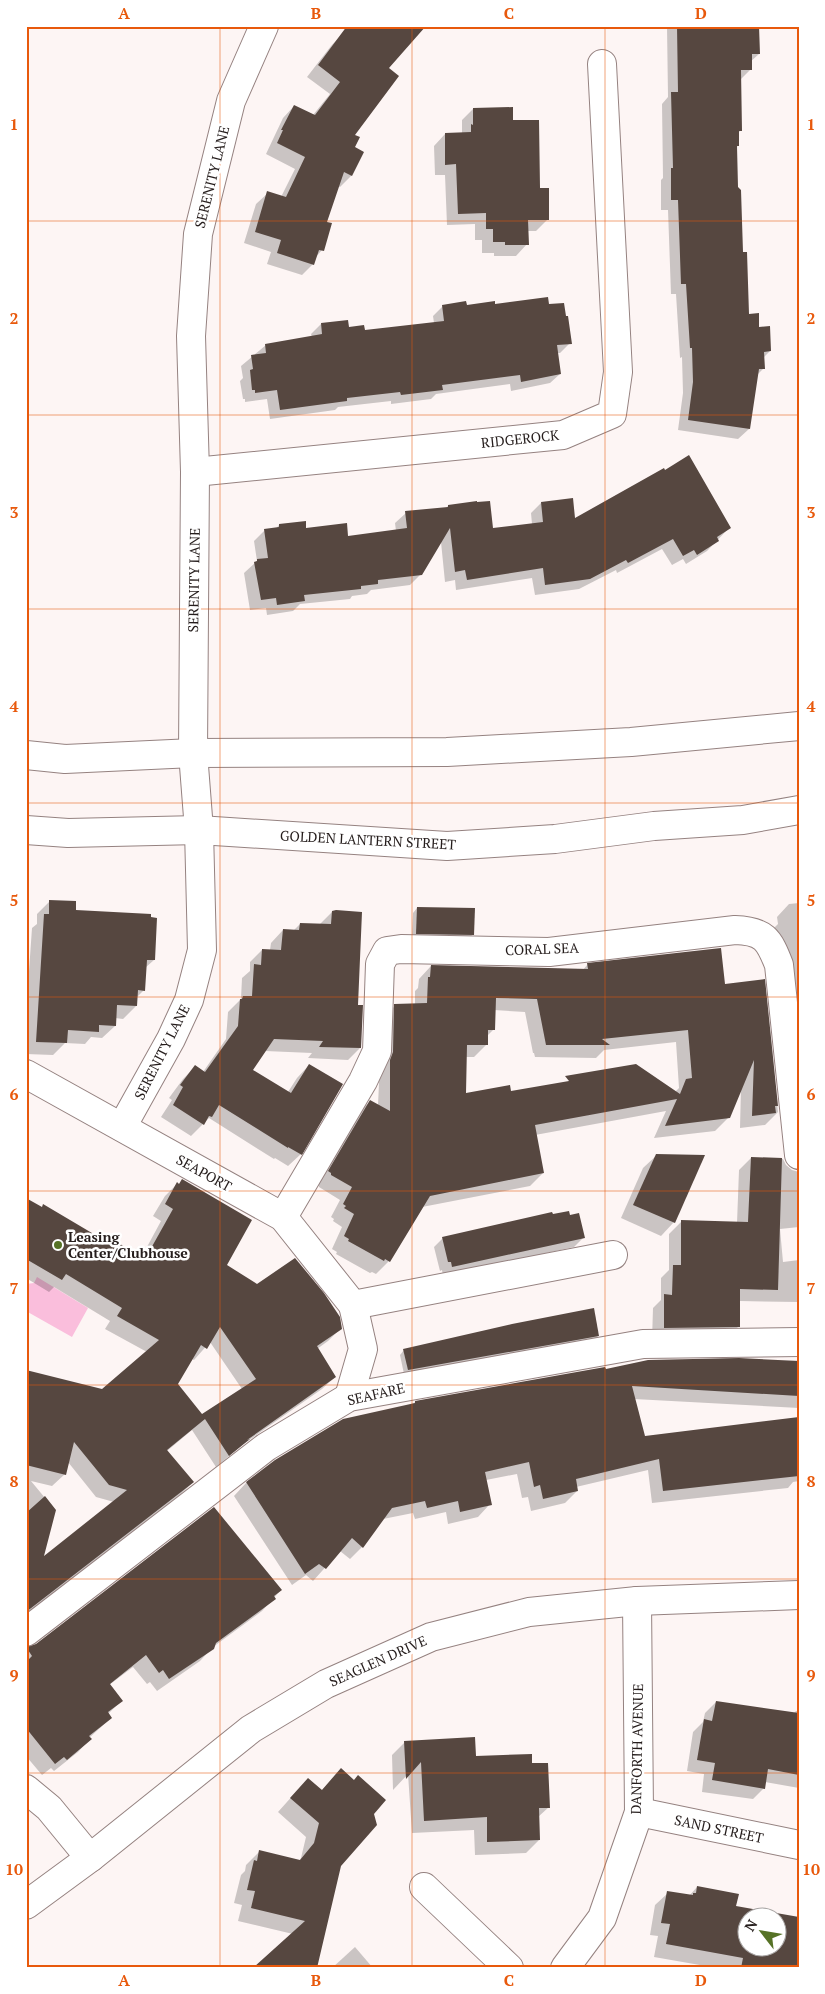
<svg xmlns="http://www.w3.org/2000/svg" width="825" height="1994" font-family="'PT Serif',serif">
<rect width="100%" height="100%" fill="#fdf5f4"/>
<polygon fill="#fabedc" points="37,1277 88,1308 72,1337 26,1311 26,1284 34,1283"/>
<g fill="#0003" fill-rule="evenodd">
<polygon points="667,26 748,26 759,54 750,62 751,69 740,80 741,130 738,133 738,146 736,147 736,188 748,315 758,328 770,351 763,358 764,368 756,376 749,429 738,439 678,430 683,393 682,357 680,358 676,294 671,294 668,210 661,210 661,180 663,178 662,104 668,97"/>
<polygon points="342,34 387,68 353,135 353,147 363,152 351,176 340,187 338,186 325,223 322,250 315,258 313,264 302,275 267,264 271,252 244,243 256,204 268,193 281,197 295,169 266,154 283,118 294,106 313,115 330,94 307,77 331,46"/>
<polygon points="473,109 512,122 539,189 548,219 536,231 527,231 527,244 516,256 494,256 494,253 482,253 482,240 475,240 475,224 447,225 445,175 435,175 434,146 445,134 462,134 462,120"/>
<polygon points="443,306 548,306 570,343 560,353 557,353 560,374 550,383 511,391 510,384 436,394 431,399 391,404 391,401 338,407 335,410 270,419 267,399 245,402 245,399 243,399 240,381 243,378 241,366 266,345 312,337 311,334 321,324 364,331 434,323 433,316"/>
<polygon points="571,500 574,520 729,528 707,551 686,564 683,559 672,565 662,549 617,573 616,570 579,589 535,595 532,578 456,590 455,580 445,582 441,542 421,574 410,585 371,590 367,594 352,596 350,599 300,604 293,611 267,615 266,608 250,610 244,573 257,561 254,541 265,530 276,529 279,525 347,538 396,531 395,523 406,513 446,508 448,506 492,529 532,524 531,513 541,503"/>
<polygon points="50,901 75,911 154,960 145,968 144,990 136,998 136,1006 123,1019 115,1018 115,1026 102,1038 91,1037 85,1044 65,1043 53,1055 26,1054 26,1014 32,928 37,924 37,914"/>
<polygon points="799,903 799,1120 774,928 778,924 777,917 789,904"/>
<polygon points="417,908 473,934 469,939 412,937 413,913"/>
<polygon points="332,912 357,1006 360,1048 348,1060 308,1058 312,1053 265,1051 251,1071 288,1092 297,1078 309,1065 301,1154 288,1166 275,1158 274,1159 209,1118 191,1136 161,1117 172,1100 169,1098 183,1079 195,1067 203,1072 226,1039 228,1012 241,999 242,978 250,971 250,962 262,950 270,950 271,943 283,930 293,931 300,924 319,925"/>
<path d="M588,964L723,986L764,981L778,1112L765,1125L740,1128L741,1087L728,1118L715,1131L654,1138L666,1111L535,1135L543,1173L530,1186L422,1207L389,1261L376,1274L372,1272L370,1273L336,1254L337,1252L332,1249L342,1227L333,1221L334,1219L331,1217L340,1200L319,1187V1186L317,1184L358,1114L370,1101L378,1105L382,1018L395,1006L415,1005V991L418,988L419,979L431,966L582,971ZM494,1010L525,1012L533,1053H534L535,1057L596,1058L604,1050L676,1042L679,1088L675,1092L510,1093L465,1095L466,1057H474L487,1044V1036L494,1029Z"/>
<polygon points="657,1155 674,1222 661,1236 621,1218 643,1168"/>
<polygon points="751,1158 783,1159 786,1165 792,1170 799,1172 799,1227 780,1229 783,1262 799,1260 799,1302 739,1301 738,1327 726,1339 652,1340 653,1308 661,1300 661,1278 669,1270 669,1234 682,1221 737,1223 739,1170"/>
<path d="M177,1184L225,1266L257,1285L341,1328L328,1341L317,1349L335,1377L322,1389L242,1445L216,1467L192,1430L167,1451L193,1482L180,1495L26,1614V1373L102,1390L147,1352L105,1329L110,1321L54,1287L49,1292L26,1278V1199L96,1237L141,1258L161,1221L153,1216L165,1196ZM210,1342L242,1389L202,1416L176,1384L192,1359L194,1360ZM68,1462L96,1497L114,1502L42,1559L55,1510L31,1481L52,1486L65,1474Z"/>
<polygon points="443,1238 583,1238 574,1247 443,1276 442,1270 440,1271 434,1247"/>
<polygon points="598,1336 594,1340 404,1374 400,1355 404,1350"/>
<polygon points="799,1362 799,1408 634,1399 644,1438 799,1418 799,1481 793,1482 788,1488 652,1503 648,1470 576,1487 577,1491 565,1503 531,1511 528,1497 522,1498 517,1474 486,1480 490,1504 478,1517 448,1524 446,1512 415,1519 413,1513 383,1519 362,1547 350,1559 340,1551 313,1581 306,1575 292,1585 234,1496 246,1483 276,1461 416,1402 605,1371"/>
<polygon points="281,1590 262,1611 213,1647 200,1661 157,1691 150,1682 147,1684 133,1667 109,1685 121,1701 108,1714 111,1718 89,1738 90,1739 78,1752 54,1771 51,1768 42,1775 26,1756 26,1649"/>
<polygon points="716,1702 793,1714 796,1711 799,1711 799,1788 765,1782 764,1788 753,1799 702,1792 704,1774 687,1771 693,1732 703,1722 705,1713"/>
<polygon points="405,1742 474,1757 531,1764 549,1807 538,1817 539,1840 526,1853 475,1855 474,1830 412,1833 408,1774 393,1790 392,1755"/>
<polygon points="341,1770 365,1821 340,1866 315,1968 293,1934 238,1921 242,1905 234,1903 241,1875 245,1871 246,1865 260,1851 299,1861 301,1858 306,1837 278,1812 295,1793 321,1791"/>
<path d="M697,1887L735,1907L797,1918L799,1968H717L654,1957L658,1936L650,1935L655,1905L668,1893L689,1896ZM748,1916H778V1946H748Z"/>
<polygon points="355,1947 373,1968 332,1968"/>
</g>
<g fill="#564740" fill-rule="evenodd">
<polygon points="347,26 426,26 389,68 399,76 355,135 360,137 355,147 364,152 352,176 344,172 327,222 332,223 324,251 319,250 314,265 277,253 281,240 255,232 267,191 286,197 305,157 277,143 283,130 281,130 294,105 315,115 340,82 318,65"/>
<polygon points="677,26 759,26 760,54 752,54 752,70 741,70 742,131 739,131 739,146 737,146 738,187 741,190 743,252 747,252 749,314 759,313 759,327 770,326 771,351 764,352 765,369 759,369 750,429 688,420 693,382 692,348 690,348 686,284 681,284 678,200 671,200 671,168 673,168 671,92 678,92"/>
<polygon points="513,107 513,120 539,120 540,188 549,188 549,220 528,220 529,245 505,245 505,242 493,242 493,229 486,229 486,213 458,214 456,164 445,165 445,133 471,132 471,124 473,125 473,108"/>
<polygon points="548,297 549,304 564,303 566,316 568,316 572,344 557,345 561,374 521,382 520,375 442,385 443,390 401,395 400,392 347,398 347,401 280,410 277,390 255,393 255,390 252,390 250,370 253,369 251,355 266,353 265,344 322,334 321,323 348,320 349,327 364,325 365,330 444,321 442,305 466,301 467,305 495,301 495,304"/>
<polygon points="689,455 731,528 717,537 719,541 697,555 694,550 683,556 673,539 628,563 626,560 590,579 545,585 543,568 467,580 465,570 455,572 450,528 422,575 378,580 378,584 361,586 361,589 304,595 305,601 277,605 276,598 261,600 254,562 257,561 257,559 268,558 264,529 279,527 279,524 306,521 306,528 347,523 348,536 407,528 405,511 448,507 448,505 477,501 477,502 490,501 493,528 543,522 541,502 573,498 575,518 664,468 665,470"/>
<polygon points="49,900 76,901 76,910 151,914 151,917 157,918 155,960 147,960 145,991 138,990 137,1006 117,1005 116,1026 99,1025 99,1032 68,1030 67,1043 36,1042 44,914 49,914"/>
<polygon points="417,907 475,908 474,935 416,934"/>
<polygon points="336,910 362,912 358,1005 363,1005 361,1048 319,1047 323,1041 274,1039 253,1070 291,1093 309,1064 343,1084 302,1155 288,1147 288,1148 219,1105 212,1117 209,1116 204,1125 173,1105 183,1087 180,1085 195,1065 205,1072 238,1026 240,999 242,999 243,996 252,996 254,964 261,965 262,949 281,950 283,929 299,930 300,923 331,924 332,911"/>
<path d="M721,948L725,984L765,979L778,1106H775L776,1113L752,1116L754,1060L730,1118L665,1126L677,1099L535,1125L544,1173L430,1196L390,1262L385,1259L384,1261L348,1241L349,1239L344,1236L354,1214L344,1208L346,1206L343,1204L352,1187L331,1175V1173L328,1171L370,1100L390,1111V1060L393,1052L394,1004L427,1003L428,977H430L431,965L588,969L587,963ZM496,998L537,999L546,1045H610L602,1039L688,1030L692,1078L686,1079L680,1094L636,1064L565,1076L569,1081L511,1091L510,1085L466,1093L467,1045H488V1030H495Z"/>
<polygon points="656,1154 705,1155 675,1223 633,1205"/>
<polygon points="751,1157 782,1158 778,1290 740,1289 740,1327 664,1328 664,1294 672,1295 673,1265 681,1265 681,1220 748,1222"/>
<path d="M182,1179L252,1220L227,1265L257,1284L295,1258L324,1293L340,1317L342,1329L317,1346L336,1377L247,1440L250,1439L229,1456L205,1419L167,1450L194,1482L26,1612V1513L45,1496L56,1510L44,1556L127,1490L109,1485L74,1442L66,1475L26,1465V1370L102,1389L159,1340L117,1316L122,1308L66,1274L62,1280L26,1259V1198L42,1207L43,1204L97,1236L100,1232L145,1259L173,1209L165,1204L177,1182L179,1184ZM220,1327L256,1379L202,1414L178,1384L201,1345L207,1349Z"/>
<polygon points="569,1211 570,1215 579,1213 585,1238 452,1267 451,1262 448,1262 442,1237 552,1212 553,1214"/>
<polygon points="594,1308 599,1336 408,1370 403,1349 512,1324"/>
<polygon points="739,1358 799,1361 799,1396 632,1386 645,1436 799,1417 799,1476 663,1491 659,1459 576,1479 578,1491 543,1499 540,1485 534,1487 529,1462 485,1472 492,1505 460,1512 458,1501 427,1508 425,1501 392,1508 363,1548 352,1538 326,1569 319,1564 305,1574 246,1482 275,1460 343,1419 415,1403 415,1401 605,1367 606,1369 648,1360"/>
<polygon points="214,1507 282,1590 274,1596 276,1599 216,1643 214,1649 169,1679 163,1670 159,1673 146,1655 110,1684 123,1701 108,1712 112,1718 89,1736 92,1739 67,1760 64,1757 55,1764 26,1728 26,1662 32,1656 26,1647 36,1644"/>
<polygon points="716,1701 799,1713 799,1775 768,1769 765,1789 712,1780 715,1763 697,1760 704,1719 712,1721"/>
<polygon points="475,1737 476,1756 532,1754 532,1763 548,1763 550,1808 539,1808 540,1840 487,1842 487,1817 424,1821 421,1762 406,1779 404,1741"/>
<polygon points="341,1768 354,1780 358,1775 386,1800 374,1814 377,1825 341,1866 317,1968 253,1968 305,1921 251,1908 255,1891 247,1890 254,1860 257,1861 259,1850 300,1860 314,1843 319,1823 290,1798 308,1778 322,1790"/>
<path d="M697,1886L739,1894L736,1906L799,1917V1968H741L743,1958L666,1944L670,1924L661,1923L667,1891L693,1895V1893H696ZM748,1916H778V1946H748Z"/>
</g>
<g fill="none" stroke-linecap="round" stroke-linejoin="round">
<defs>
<g id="minor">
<polyline points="195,472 563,435 612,414 618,372 602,64"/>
<polyline points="26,1074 283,1217 353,1305 613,1255"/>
<polyline points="122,1127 171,1039 189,1000 202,950 199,830 193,753 195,472 191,336 198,234 231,101 264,26"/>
<path d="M283,1217L363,1081L377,1051L380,964L387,951L401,949L549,952L735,930C764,931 769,939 779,965L799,1155"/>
<polyline points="349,1397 363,1349 353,1305"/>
<polyline points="26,1632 266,1447 349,1397 643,1344 799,1342"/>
<polyline points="26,1789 49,1808 90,1858"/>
<polyline points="639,1812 799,1845"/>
<polyline points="424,1887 509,1968"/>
<polyline points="565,1968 602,1918 639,1812 637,1601"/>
</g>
<polyline id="tertiary" points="26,1905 90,1858 251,1729 326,1684 431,1637 529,1612 637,1601 799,1595"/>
<g id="primary">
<polyline points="26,755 65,759 193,753 447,752 631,742 799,726"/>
<polyline points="26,830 68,833 199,830 447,846 555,839 654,826 743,820 799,810"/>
</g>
</defs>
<use href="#minor" stroke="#958280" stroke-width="30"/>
<use href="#tertiary" stroke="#958280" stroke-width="30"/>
<use href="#primary" stroke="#958280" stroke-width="30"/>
<use href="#minor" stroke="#fff" stroke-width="28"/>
<use href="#tertiary" stroke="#fff" stroke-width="28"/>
<use href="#primary" stroke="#fff" stroke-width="28"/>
</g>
<path fill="none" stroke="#e8590c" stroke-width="1" stroke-opacity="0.55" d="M220,26V1968M412,26V1968M605,26V1968M26,221H799M26,415H799M26,609H799M26,803H799M26,997H799M26,1191H799M26,1385H799M26,1579H799M26,1773H799"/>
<circle fill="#567226" stroke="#fff" stroke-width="2" cx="58" cy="1245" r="5"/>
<g text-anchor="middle" stroke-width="5" stroke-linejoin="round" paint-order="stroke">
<g font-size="14" fill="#251d1c" stroke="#fff">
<text transform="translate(212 177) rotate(-76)" y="5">SERENITY LANE</text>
<text transform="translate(520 439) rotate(-6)" y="5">RIDGEROCK</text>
<text transform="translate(194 580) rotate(-89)" y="5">SERENITY LANE</text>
<text transform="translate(368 840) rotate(3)" y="5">GOLDEN LANTERN STREET</text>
<text transform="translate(542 949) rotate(-2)" y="5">CORAL SEA</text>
<text transform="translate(162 1052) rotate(-63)" y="5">SERENITY LANE</text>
<text transform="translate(204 1173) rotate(29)" y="5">SEAPORT</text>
<text transform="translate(376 1394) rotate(-13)" y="5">SEAFARE</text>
<text transform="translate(378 1661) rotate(-24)" y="5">SEAGLEN DRIVE</text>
<text transform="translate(637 1749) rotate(-89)" y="5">DANFORTH AVENUE</text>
<text transform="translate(719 1829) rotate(12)" y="5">SAND STREET</text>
</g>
<g font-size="14" font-weight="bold" fill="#251d1c" stroke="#fff" text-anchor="start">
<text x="68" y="1242">Leasing<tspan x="68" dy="16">Center/Clubhouse</tspan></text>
</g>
</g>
<rect width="825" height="1994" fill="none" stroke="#ffffff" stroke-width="55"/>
<g transform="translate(762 1932) rotate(301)"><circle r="24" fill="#ffffff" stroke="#a8a5a4"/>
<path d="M0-4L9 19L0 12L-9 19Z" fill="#567226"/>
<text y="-8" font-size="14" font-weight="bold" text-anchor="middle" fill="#251d1c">N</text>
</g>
<rect x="28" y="28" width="770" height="1938" fill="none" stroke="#e8590c" stroke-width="2"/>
<g font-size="16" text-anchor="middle" font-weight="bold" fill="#e8590c">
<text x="124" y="19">A</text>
<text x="316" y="19">B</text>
<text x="509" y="19">C</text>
<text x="701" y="19">D</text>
<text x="14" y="130">1</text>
<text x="811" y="130">1</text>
<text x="14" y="324">2</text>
<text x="811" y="324">2</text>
<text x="14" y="518">3</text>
<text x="811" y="518">3</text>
<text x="14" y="712">4</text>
<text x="811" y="712">4</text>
<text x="14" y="906">5</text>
<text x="811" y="906">5</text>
<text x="14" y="1100">6</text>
<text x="811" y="1100">6</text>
<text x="14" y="1294">7</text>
<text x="811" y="1294">7</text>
<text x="14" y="1487">8</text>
<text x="811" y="1487">8</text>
<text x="14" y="1681">9</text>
<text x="811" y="1681">9</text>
<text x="14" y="1875">10</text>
<text x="811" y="1875">10</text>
<text x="124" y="1986">A</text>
<text x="316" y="1986">B</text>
<text x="509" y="1986">C</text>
<text x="701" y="1986">D</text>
</g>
</svg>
